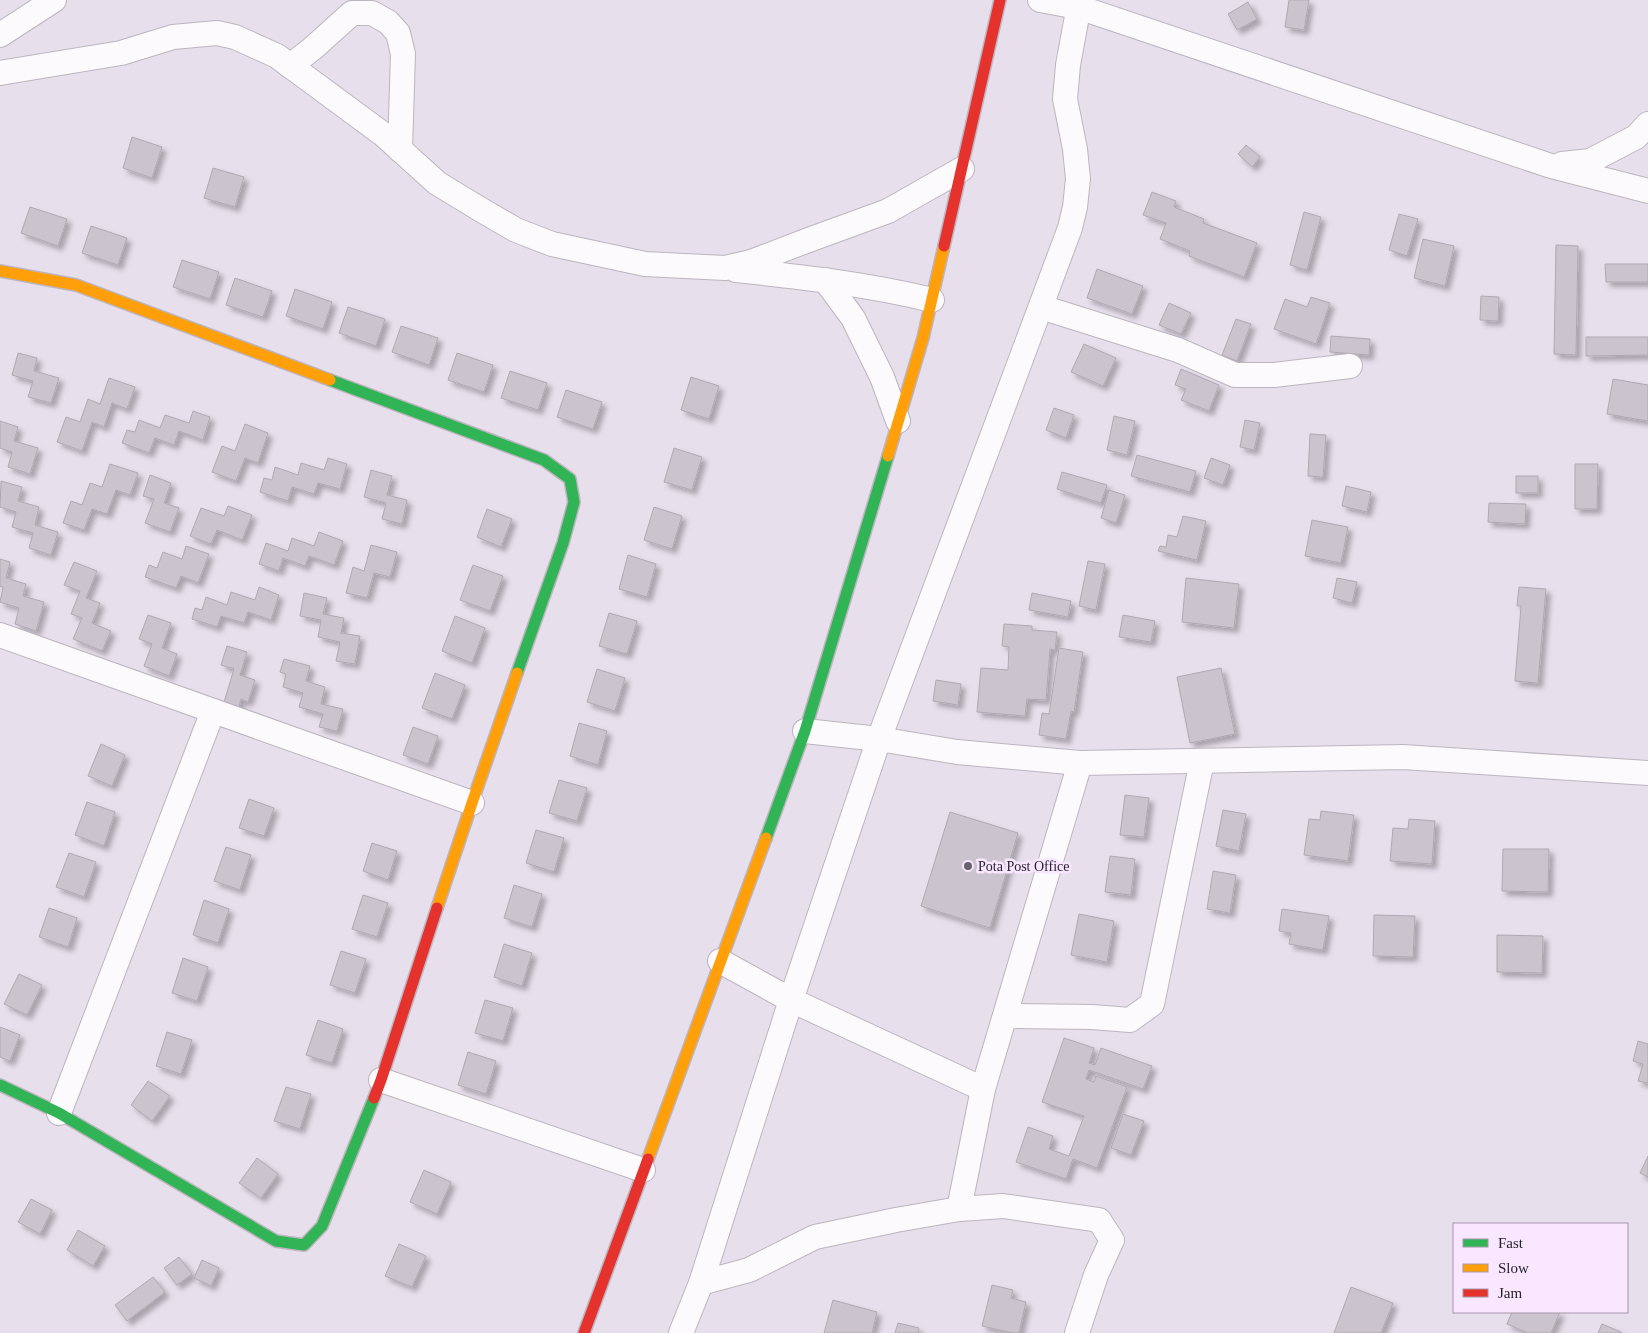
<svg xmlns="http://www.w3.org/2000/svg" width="1648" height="1333" font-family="'Times New Roman',serif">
<defs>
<filter id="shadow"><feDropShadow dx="4.5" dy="4.5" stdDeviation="2.5" flood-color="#0004"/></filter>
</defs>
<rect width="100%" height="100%" fill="#e8dfec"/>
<g fill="#cbc4ce" stroke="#afa9b2" filter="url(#shadow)">
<polygon points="1289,0 1309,0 1304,30 1285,27"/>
<polygon points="1248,2 1257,19 1237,30 1228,14"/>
<polygon points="132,137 162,147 152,178 123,168"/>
<polygon points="1246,145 1260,157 1252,167 1238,154"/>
<polygon points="213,168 244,177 235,207 204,198"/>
<polygon points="1152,192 1176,201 1174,207 1204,219 1203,223 1257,243 1244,277 1189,256 1190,251 1160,239 1166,223 1143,215"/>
<polygon points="30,207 67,219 58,246 21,233"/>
<polygon points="1304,212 1321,217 1307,270 1290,265"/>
<polygon points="1399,214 1418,219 1407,256 1389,250"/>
<polygon points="91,226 127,238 118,265 82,253"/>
<polygon points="1423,239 1454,246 1445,286 1414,278"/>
<polygon points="1556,245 1578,246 1576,355 1554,354"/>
<polygon points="182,260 219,272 210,299 173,287"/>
<polygon points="1605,264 1648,264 1648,282 1606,282"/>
<polygon points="1097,269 1143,286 1132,314 1087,298"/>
<polygon points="235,278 272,291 263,317 226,305"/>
<polygon points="295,289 332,302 323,329 286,316"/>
<polygon points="1481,296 1499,297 1498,321 1480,320"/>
<polygon points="1311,297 1330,303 1316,344 1274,329 1285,299 1307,307"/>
<polygon points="1169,303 1191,313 1181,334 1159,325"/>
<polygon points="348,307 385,319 376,346 339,333"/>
<polygon points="1236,319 1251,324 1237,361 1222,355"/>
<polygon points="401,326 438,338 429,365 392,352"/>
<polygon points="1331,336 1370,339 1369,355 1330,352"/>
<polygon points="1586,337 1648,337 1648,355 1586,356"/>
<polygon points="1084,344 1116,358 1103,386 1071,372"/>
<polygon points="18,353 37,358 34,371 59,378 51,403 28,397 33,381 12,375"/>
<polygon points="457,353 493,365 484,392 448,380"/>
<polygon points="1181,369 1219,385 1209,411 1181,400 1186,389 1175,385"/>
<polygon points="510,371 547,383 538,410 501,398"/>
<polygon points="691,377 719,386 709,419 681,410"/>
<polygon points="109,378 135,387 127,409 112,403 104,427 92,422 82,451 57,442 66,417 80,422 88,399 100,404"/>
<polygon points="1613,379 1648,385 1648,421 1607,414"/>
<polygon points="566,390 602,402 593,429 557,417"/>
<polygon points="1054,408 1074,415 1066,438 1046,430"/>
<polygon points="193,411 210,417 203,440 179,431 174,445 155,438 149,453 122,443 127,430 135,432 139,420 160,428 165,415 189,423"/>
<polygon points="1114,416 1135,421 1127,455 1107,450"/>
<polygon points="1245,420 1260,423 1254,450 1240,447"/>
<polygon points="0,421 18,427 14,441 38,448 30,474 8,467 12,452 0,448"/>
<polygon points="245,424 268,433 258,463 245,458 236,481 212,472 222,446 235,451"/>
<polygon points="1310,434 1326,435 1323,477 1308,476"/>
<polygon points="674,448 702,457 692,490 664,482"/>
<polygon points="1137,455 1196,471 1190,492 1131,476"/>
<polygon points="328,458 347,464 340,489 318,483 314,494 292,487 288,501 260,492 264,478 272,480 275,467 298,475 301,463 324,470"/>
<polygon points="1211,458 1230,465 1223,485 1204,478"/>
<polygon points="110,464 138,473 130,495 116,490 107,514 92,509 84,530 63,523 71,501 82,505 90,483 102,487"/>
<polygon points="1575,464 1598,464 1597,509 1575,509"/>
<polygon points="371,470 392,476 387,495 407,500 402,524 382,519 386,503 364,497"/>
<polygon points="1062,472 1107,485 1101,503 1057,489"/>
<polygon points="150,475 171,483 164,503 179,508 170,532 145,523 154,499 143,496"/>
<rect x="1516" y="476" width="22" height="17"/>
<polygon points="1,481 22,487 18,501 39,507 35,525 58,532 51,555 29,548 33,533 12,527 16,512 0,507"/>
<polygon points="1346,486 1371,492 1367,512 1342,506"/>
<polygon points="1109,490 1125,495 1116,523 1101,518"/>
<polygon points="1489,503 1526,504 1525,524 1488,522"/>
<polygon points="228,506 252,515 242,540 217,530 211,544 190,536 201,508 224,516"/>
<polygon points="654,507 682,516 672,549 644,540"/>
<polygon points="487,509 512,519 501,547 477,537"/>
<polygon points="1183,516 1206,521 1197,560 1158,551 1160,546 1166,547 1168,535 1177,537"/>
<polygon points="1312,520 1348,527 1341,563 1305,556"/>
<polygon points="319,532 343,541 334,565 309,556 305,566 283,558 279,571 259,564 266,543 288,551 292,538 314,546"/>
<polygon points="371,545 397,552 390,577 374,573 367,598 346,593 353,567 364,571"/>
<polygon points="186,546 209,554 198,583 181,576 176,588 145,577 149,565 157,568 163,552 182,559"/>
<polygon points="628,555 656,564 647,597 619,589"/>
<polygon points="0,559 10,562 6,578 26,584 23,596 44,602 36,631 15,624 19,608 0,602 3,587 0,586"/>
<polygon points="1088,561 1105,564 1096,610 1079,606"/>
<polygon points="74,562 97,571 86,598 100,603 92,623 111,631 102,651 73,639 82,618 71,614 80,591 64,585"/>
<polygon points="473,565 503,576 490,611 460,600"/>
<polygon points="1186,578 1239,584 1234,628 1182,622"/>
<polygon points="1337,578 1357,582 1352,603 1333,598"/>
<polygon points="259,587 279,595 271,620 248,612 244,623 221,616 217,627 192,619 195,608 202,610 206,597 227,605 231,592 255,600"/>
<polygon points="1519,587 1546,589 1538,683 1515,681 1521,606 1517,606"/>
<polygon points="304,593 327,598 323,614 344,618 341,633 360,636 355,664 336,661 340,642 318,637 321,620 300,616"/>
<polygon points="1032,593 1071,601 1068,617 1029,610"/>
<polygon points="609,613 637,621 627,654 599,646"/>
<polygon points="148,615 171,623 162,648 177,654 169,676 144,666 152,644 139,639"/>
<polygon points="1123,615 1155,621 1151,642 1119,637"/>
<polygon points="455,616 485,628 472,663 442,651"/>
<polygon points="1004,624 1032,626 1032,630 1057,632 1055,650 1050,649 1046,700 1027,699 1025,716 977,712 981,668 1008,670 1009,647 1002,646"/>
<polygon points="227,646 247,652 240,675 255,680 248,702 241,699 239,707 224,702 234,669 221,665"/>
<polygon points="1059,648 1083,652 1074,712 1071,711 1066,739 1039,735 1042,713 1049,714"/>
<polygon points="284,659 310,666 306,681 325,687 321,704 343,709 337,731 319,727 323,714 299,707 303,693 283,687 286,674 280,672"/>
<polygon points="1221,668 1235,734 1190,743 1177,677"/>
<polygon points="597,669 625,678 615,711 587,702"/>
<polygon points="435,673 465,685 452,719 422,708"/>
<polygon points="936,680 961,684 958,705 933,701"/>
<polygon points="579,723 607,731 598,765 570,756"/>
<polygon points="413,727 438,736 428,764 403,755"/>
<polygon points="101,744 125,755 112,786 88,776"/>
<polygon points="559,780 587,788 577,821 549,813"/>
<polygon points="1125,795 1149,798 1144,837 1120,835"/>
<polygon points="249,799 274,808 264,836 239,828"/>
<polygon points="87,802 115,812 104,846 75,835"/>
<polygon points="1223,810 1246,814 1239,851 1216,846"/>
<polygon points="1321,811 1354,815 1348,861 1304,855 1309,819 1320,820"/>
<polygon points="950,812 1018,833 990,928 921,906"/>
<polygon points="1409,819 1435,821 1432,864 1390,861 1393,828 1408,829"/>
<polygon points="536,830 564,838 554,872 526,863"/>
<polygon points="372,843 397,851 388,880 363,871"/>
<polygon points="226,847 251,855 240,890 214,881"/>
<polygon points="1503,849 1549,849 1548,892 1502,891"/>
<polygon points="69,853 96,862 84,897 56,887"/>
<polygon points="1110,856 1135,859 1131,895 1105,892"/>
<polygon points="1213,871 1236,875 1230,913 1207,909"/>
<polygon points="514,885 542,894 532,927 504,918"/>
<polygon points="363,895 388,903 377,937 352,929"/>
<polygon points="204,900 229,909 218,943 193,935"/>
<polygon points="49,908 77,918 68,947 39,937"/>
<polygon points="1282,909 1329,916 1323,950 1289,944 1291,933 1279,931"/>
<polygon points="1079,914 1114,921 1107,962 1071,955"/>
<polygon points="1374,915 1415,916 1413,957 1373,956"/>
<polygon points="1497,935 1543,936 1542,973 1497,972"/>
<polygon points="504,944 532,953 522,986 494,977"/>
<polygon points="341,951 366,959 355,993 330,985"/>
<polygon points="183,958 208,967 197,1001 172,993"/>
<polygon points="19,974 42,985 27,1015 4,1004"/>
<polygon points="485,1000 513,1008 503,1041 475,1033"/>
<polygon points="318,1020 343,1029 332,1063 306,1055"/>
<polygon points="0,1027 20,1035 10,1061 0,1057"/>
<polygon points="167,1032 192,1040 181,1074 156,1066"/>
<polygon points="1064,1038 1094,1048 1089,1063 1095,1065 1101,1048 1152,1066 1143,1089 1089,1070 1086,1079 1094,1082 1096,1076 1127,1087 1097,1168 1073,1159 1066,1179 1016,1162 1028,1127 1053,1136 1049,1149 1069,1156 1084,1116 1042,1102"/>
<polygon points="1638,1041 1648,1044 1648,1083 1638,1081 1643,1064 1633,1061"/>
<polygon points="468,1052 496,1061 486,1094 458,1085"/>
<polygon points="148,1081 170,1096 152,1121 131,1105"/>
<polygon points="286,1087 311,1094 300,1129 274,1121"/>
<polygon points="1123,1114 1144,1121 1131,1155 1111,1148"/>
<polygon points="1648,1156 1648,1177 1640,1173"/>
<polygon points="257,1158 278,1174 261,1198 239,1183"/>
<polygon points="424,1170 451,1182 437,1214 410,1202"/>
<polygon points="31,1199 52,1210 40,1234 18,1222"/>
<polygon points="78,1230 105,1246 93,1266 67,1250"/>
<polygon points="399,1244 426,1256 412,1287 385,1276"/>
<polygon points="179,1257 192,1274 177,1285 164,1268"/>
<polygon points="202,1260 219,1268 211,1286 194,1278"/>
<polygon points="153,1277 165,1292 127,1321 115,1305"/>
<polygon points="992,1285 1013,1290 1011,1298 1026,1302 1019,1333 1013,1333 982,1326"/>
<polygon points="1351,1287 1393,1303 1381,1333 1334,1333"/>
<polygon points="833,1300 877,1312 872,1333 824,1333"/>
<polygon points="1512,1312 1560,1312 1551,1333 1528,1333 1507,1324"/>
<polygon points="898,1323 919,1328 918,1333 895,1333"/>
<polygon points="1602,1324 1621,1332 1621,1333 1598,1333"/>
</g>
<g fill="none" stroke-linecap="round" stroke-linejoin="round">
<defs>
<g id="street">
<polyline points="1040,0 1078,7 1551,166 1648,191"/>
<polyline points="0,35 54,0"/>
<polyline points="290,66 312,49 352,13 372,13 388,22 398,33 403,54 400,150"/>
<polyline points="0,73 121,53 173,37 217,33 235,37 277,56 384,135 437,183 478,208 516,230 552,244 645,264 725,268 751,262 806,241 888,211 962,169"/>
<polyline points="1562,164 1590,161 1636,137 1648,124"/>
<path d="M736,270C802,277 867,284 932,300"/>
<polyline points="825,280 853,318 882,377 898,421"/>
<polyline points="1041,307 1178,350 1235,375 1274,375 1350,366"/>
<polyline points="0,635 472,803"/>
<polyline points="805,731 879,739 957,752 1080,763 1403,757 1648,773"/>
<polyline points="720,961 791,1000 983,1089"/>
<polyline points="1006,1016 1092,1017 1130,1020 1152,1004 1202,761"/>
<polyline points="381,1080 643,1170"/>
<polyline points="59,1113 213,711"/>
<polyline points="701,1283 749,1270 815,1237 896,1220 959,1209"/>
<polyline points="681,1333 701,1283 791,1000 879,739 1070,228 1075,207 1078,179 1075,149 1065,99 1068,65 1080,0"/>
<polyline points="1077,1333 1096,1275 1112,1240 1099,1220 1003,1206 959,1209 983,1089 1080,763"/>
</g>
<g id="fast">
<polyline points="330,380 544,460 570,479 574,502 563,543 517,673"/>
<polyline points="766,838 805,731 888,456"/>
<polyline points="0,1085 59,1113 276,1241 304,1245 322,1226 374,1098"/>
</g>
<g id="slow">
<polyline points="0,271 76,285 330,380"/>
<polyline points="888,456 923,338 944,246"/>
<polyline points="437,908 472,803 517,673"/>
<polyline points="648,1159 766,838"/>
</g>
<g id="jam">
<polyline points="944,246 1000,0"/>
<polyline points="374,1098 381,1080 437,908"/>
<polyline points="584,1333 648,1159"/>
</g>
</defs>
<use href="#street" stroke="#bcb5bf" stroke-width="26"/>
<use href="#fast" stroke="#bcb5bf" stroke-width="14"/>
<use href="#slow" stroke="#bcb5bf" stroke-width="14"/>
<use href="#jam" stroke="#bcb5bf" stroke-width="14"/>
<use href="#street" stroke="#fcfafc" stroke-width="24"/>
<use href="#fast" stroke="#30b455" stroke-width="11"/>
<use href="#slow" stroke="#ff9f0a" stroke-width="11"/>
<use href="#jam" stroke="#e5322d" stroke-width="11"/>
</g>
<circle fill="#69626d" stroke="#f8e7ff" stroke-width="2" cx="968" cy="866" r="5"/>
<g text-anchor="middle" stroke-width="5" stroke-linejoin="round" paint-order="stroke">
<g font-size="14" fill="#251f28" stroke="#f8e7ff" text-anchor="start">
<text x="978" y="871">Pota Post Office</text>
</g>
</g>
<rect x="1453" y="1223" width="175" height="90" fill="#f8e7ff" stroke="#a497a9"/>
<rect x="1463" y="1239" width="25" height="8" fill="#30b455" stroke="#a497a9"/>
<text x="1498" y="1248" font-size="15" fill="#251f28">Fast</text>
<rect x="1463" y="1264" width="25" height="8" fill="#ff9f0a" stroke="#a497a9"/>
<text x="1498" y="1273" font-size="15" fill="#251f28">Slow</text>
<rect x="1463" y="1289" width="25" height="8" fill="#e5322d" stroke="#a497a9"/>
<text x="1498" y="1298" font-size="15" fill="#251f28">Jam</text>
</svg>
